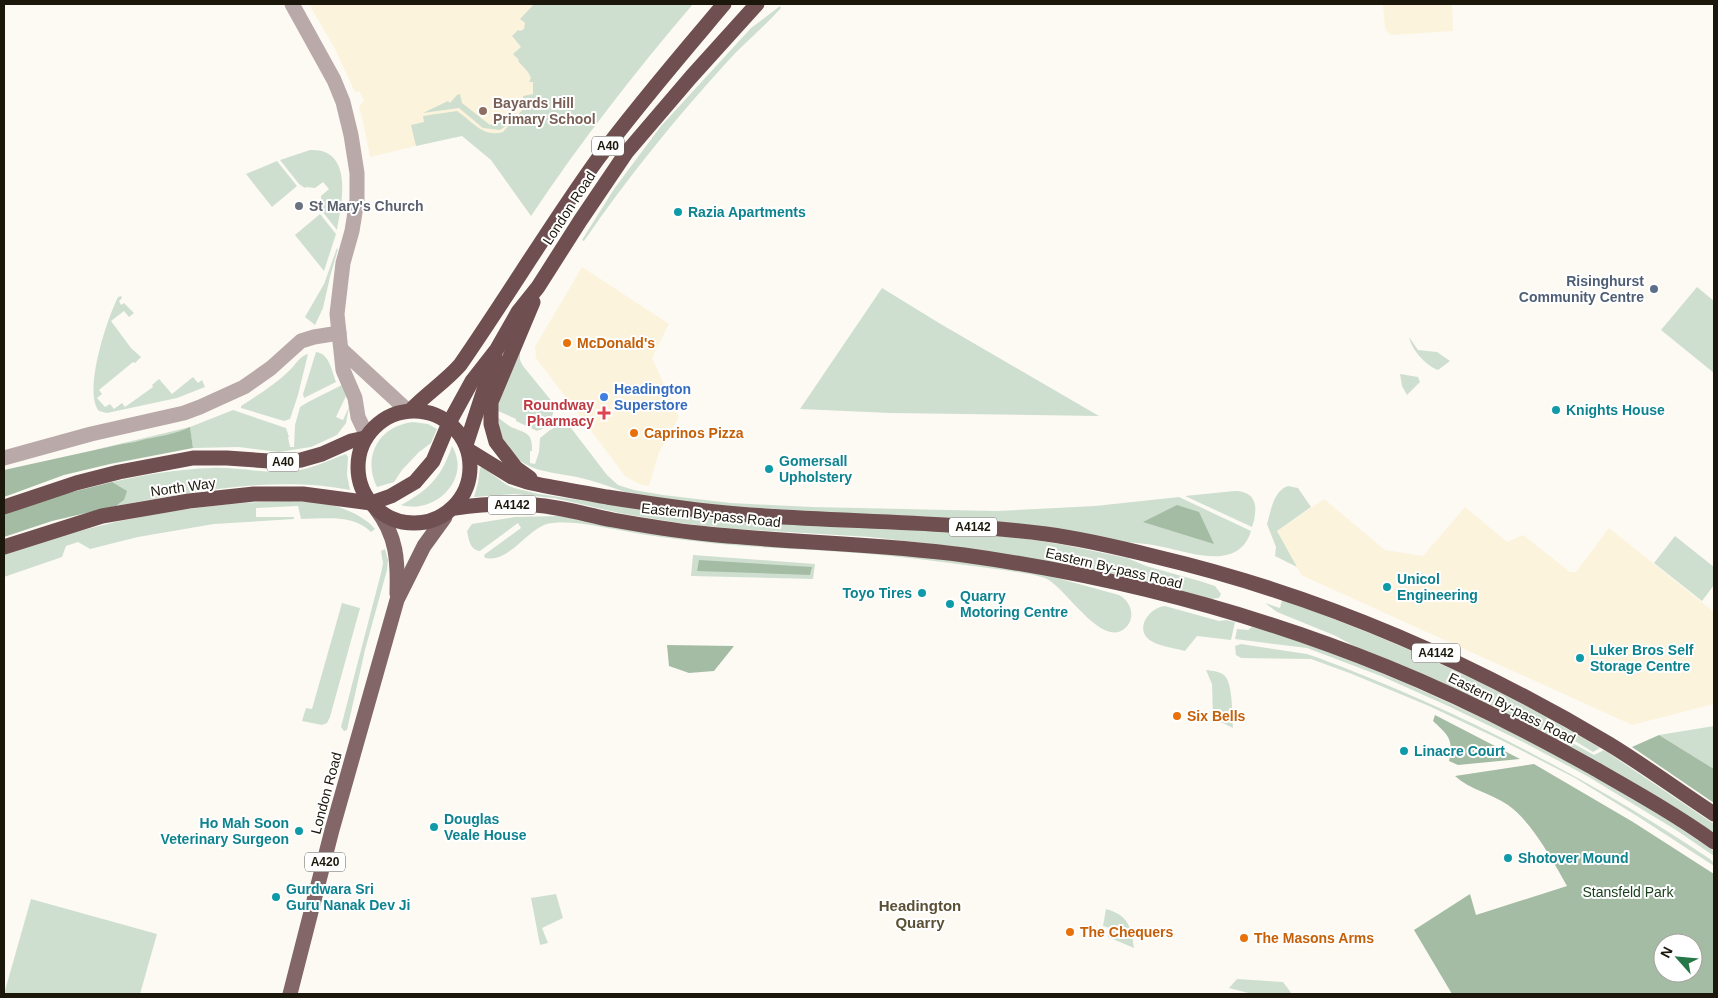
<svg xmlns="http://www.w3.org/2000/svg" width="1718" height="998" font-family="Helvetica,sans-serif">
<rect width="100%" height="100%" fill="#fdfaf4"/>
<g fill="#fcf3dc">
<polygon points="309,4 693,4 645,60 602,115 565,165 531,216 491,160 462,135 370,157 363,122 359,107 364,100 359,91 356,92 354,90 334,47"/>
<polygon points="1383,4 1452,4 1453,31 1393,35 1389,34 1385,28"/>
<polygon points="582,267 669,324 652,358 679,417 659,452 649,486 642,485 626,477 536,358 535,347"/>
<polygon points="1324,499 1385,550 1423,556 1465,507 1507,542 1523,535 1570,572 1576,572 1609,528 1714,612 1714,704 1632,725 1301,575 1277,531"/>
</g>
<g fill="#cfdfcf">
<path d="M534,4H693C635,72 581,141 531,216L491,160L462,136L416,146L411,125L424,122L423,116L457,111C472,121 483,138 503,132L523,109V96L533,94V82H529L531,78L528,72L518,61L519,60L513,54L521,47L512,36L518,30L520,31L524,29L525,23L520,19Z"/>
<path d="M780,6L781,8C764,27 744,43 727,62C675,119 628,177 584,241L582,240L614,189L661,126L751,28Z"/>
<polygon points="460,94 462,103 490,125 499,121 507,125 500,130 483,128 459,108 423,113 448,101 450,103 457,95"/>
<path d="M310,150C354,148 342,203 337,230L318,206L321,205V196L329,189L323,182L315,188L306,187L305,188L299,184L280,160Z"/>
<polygon points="277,161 297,186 272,207 246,174"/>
<polygon points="320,214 336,234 324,271 295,235"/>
<polygon points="337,248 338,249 330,277 323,308 315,325 305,317 324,284"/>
<polygon points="1697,287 1714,301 1714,373 1661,330"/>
<polygon points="882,288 939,323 1099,416 890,413 800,409"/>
<path d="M121,296L122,298L119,301L121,305L124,303L134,313L129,317L124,311L111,321L131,348L141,357L135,363L133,362L99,390L102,394L97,398L105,407L110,404L114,409L122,403L125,407L153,387L152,385L159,379L172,394L193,377L198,383L202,380L205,387L177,398L107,413L99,411C83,391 107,319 118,297Z"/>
<path d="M1409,337L1418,350L1437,352L1450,361L1438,370C1425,365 1412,350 1409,337Z"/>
<path d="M316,352C329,353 332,371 336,382L304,398L303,394Z"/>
<path d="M520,352V360L523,366L554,404C554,416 550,427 537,431L516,421V419L498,411V404Z"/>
<path d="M308,354L298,395L290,419L284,421L241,408V406C258,395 276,384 290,370C296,364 300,356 308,354Z"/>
<polygon points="1400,374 1418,377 1420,382 1407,395 1402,386"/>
<polygon points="342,385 346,396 336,417 343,420 349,407 346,423 337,435 311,447 279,452 239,447 193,448 190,428 174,434 94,450 190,427 233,410 286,428 289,437 288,437 290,447 294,447 295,425 300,407 308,402"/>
<path d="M497,417C502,420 506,424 511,427C525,433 533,432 532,451H530V463L535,464L539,452L540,438C552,429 554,424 571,428L607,475L618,485L634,490L663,495L731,503L812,507L996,511L1095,506L1179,497L1251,531C1239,571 1192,553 1163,547C1150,544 1137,543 1125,542L678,502C665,499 650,498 637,495C619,491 602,483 585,479C564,473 537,474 519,460C506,451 499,432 497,417Z"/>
<path d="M413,422L428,424L437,429L431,443L419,452L402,470L394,482L377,487C362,456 379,426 413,422Z"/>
<path d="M452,446C472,479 435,515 401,505C429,490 442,476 452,446Z"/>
<path d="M346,454L348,457L347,475L350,490C278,475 188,492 116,506L124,500L112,482C144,475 178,469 211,468C234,467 257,472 280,472C307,472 323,462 346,454Z"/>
<polygon points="482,467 507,485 514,488 539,494 688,516 912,529 1023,538 1065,545 1127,558 1146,566 1203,582 1215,586 1221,594 1219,598 1210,599 958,547 870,537 736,529 679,523 624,514 554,498 514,494 474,497 478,483 480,468"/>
<path d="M1288,486L1298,488L1311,507L1277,531L1297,567L1275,556L1276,547L1267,524C1271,511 1273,491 1288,486Z"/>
<path d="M1234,491C1258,491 1258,509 1252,527L1185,496Z"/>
<path d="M289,501C298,502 307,501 316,502C335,504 363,514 375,529L371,532C353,514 325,519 301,519L298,506L256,508V517H294V519L214,524L138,537L90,549L78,542L66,546L62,557L4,577V555C76,528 155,511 231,504C250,502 270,502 289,501Z"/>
<path d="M559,516L641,531L920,555L1046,575L1119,595C1134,603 1136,623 1121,631C1098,642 1065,588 1047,579C1036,574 1021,573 1010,571C976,566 943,562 909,558C840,549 771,550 702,542C676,539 650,536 624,531C600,527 577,521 553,523C529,524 512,563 485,558L484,555L521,528L518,523L480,551C470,550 469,540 467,531L472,524L515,517Z"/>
<polygon points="1675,536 1714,567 1714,585 1702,601 1654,563"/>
<polygon points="385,549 388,560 387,570 365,650 347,730 344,731 341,727 342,723 381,573 383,563 381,551"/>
<polygon points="693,555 815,564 813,579 691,576"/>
<path d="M1282,600C1393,639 1499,687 1600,748L1593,752L1565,735L1560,742L1361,650L1336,636L1277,612L1265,603L1280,608Z"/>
<polygon points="342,603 360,608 330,717 327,723 322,725 302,721 306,708 312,709"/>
<path d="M1165,606L1219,621L1226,620L1235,622L1231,640L1197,636L1185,651C1175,648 1162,647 1153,642C1133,632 1147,608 1165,606Z"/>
<path d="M1252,627C1302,637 1351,660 1398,680C1477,714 1554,752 1628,795C1658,813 1686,832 1714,851V856L1676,830L1587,776L1523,742L1446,705L1381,676L1307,648L1235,639L1237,629L1248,630Z"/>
<path d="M1241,644L1307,654L1316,657C1456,709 1587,777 1710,859L1714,863V866L1637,816L1575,778L1501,740L1429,706L1352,674L1311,659L1241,658L1236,655L1235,646Z"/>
<path d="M1206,670C1212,671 1220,671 1225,676C1233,685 1232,715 1233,728L1213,718L1212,684Z"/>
<polygon points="1714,726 1714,769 1659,735"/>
<polygon points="1567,740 1594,755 1604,750 1714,824 1714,836 1565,745"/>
<polygon points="556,894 563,918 542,928 548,943 540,945 531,898"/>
<polygon points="31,899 157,934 140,994 4,994"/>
<path d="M1106,909C1128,915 1131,926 1134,948L1108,937L1110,928L1103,926Z"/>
<polygon points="1237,979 1283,982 1292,994 1252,994 1229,988"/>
</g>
<g fill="#a4bca4" fill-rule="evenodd">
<path d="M190,427L193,448L110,464L64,475L4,497V470L122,444C131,443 138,441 146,439C162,436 175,434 190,427Z"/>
<polygon points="112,482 127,491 124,500 116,506 52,521 4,537 4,514 56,496"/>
<polygon points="1177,505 1199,512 1214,544 1143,522"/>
<polygon points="699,560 812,567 810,575 697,571"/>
<polygon points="667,645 734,646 714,671 689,673 669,666"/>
<path d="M1435,715L1520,759L1458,765L1449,761C1454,739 1448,735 1433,721Z"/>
<polygon points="1659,735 1714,769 1714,803 1632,747"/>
<path d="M1534,764L1633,822L1714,874V994H1452L1414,930L1470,894L1476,915L1567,886C1553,861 1531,821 1508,805C1491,793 1470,790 1455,776ZM1663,943H1693V973H1663Z"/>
</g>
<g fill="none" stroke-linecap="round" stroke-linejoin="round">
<g stroke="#baa9a9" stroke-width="15">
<polyline points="292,4 334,80 343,102 351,135 357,173 357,200 352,231 343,263 337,314 343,370 355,398 358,417 367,436"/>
<polyline points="342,350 408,411"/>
<polyline points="4,458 91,434 184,413 200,407 244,387 271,368 301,341 314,337 339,333"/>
</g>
<g stroke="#836667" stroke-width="15">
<path d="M376,509C397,536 398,561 397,594"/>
<polyline points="290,994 332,830 397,600 424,546 445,517"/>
</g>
<g stroke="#6f4f50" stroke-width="15">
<path d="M411,410C426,394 445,382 460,365C507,297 549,227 597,160C637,106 681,55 724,4"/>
<circle cx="414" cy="467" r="56"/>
<polyline points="466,445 495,356"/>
<path d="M468,450L512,477L527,482C553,488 581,492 607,497C651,504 695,511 738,514C841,522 944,521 1046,534C1084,539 1121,548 1157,557C1318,595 1468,660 1609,744C1645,766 1679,791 1714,814"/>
<polyline points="530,478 516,468 496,442 491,424 491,402 533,302"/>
<polyline points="4,507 76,483 119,472 193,458 227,458 284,462 301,460 322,454 351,441 365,438"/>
<path d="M455,508C481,504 509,503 535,505C562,507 587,515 613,520C641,525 670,530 699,533C787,543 876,543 964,555C1108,575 1252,612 1387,667C1456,695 1524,729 1590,766C1632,790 1675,814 1714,842"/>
<polyline points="4,547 102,516 189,501 254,494 303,494 371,503 391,496 415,482 433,461 449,423 472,381 497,349 518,312 538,287 580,221 626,153 691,77 757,4"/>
</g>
</g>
<circle fill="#8d6e63" stroke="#fff" stroke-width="2" cx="483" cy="111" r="5"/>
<circle fill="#6b7280" stroke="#fff" stroke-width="2" cx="299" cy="206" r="5"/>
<g fill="#0f9aa8" stroke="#fff" stroke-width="2">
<circle cx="678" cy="212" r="5"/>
<circle cx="1556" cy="410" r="5"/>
<circle cx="769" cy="469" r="5"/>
<circle cx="1387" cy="587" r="5"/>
<circle cx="922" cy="593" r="5"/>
<circle cx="950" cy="604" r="5"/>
<circle cx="1580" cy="658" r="5"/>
<circle cx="1404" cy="751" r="5"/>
<circle cx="434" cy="827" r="5"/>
<circle cx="299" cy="831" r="5"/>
<circle cx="1508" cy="858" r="5"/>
<circle cx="276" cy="897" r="5"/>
</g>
<circle fill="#5c6f8a" stroke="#fff" stroke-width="2" cx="1654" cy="289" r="5"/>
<g fill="#e8710a" stroke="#fff" stroke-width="2">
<circle cx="567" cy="343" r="5"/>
<circle cx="634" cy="433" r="5"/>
<circle cx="1177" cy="716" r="5"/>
<circle cx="1070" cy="932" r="5"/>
<circle cx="1244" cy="938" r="5"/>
</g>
<circle fill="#3f7fe0" stroke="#fff" stroke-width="2" cx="604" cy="397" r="5"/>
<path fill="#e0444e" stroke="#fff" stroke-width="2" d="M601.5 405.5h5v5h5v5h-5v5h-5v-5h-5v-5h5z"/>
<g text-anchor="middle" stroke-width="4" stroke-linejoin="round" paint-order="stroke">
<g fill="#fff" stroke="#5f5d54" stroke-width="1">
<rect x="592" y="136.5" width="32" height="19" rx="4"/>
<rect x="267" y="452.5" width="32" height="19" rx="4"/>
<rect x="488" y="495.5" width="48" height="19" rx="4"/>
<rect x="949" y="517.5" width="48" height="19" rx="4"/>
<rect x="1412" y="643.5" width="48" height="19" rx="4"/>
<rect x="305" y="852.5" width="40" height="19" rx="4"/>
</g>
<g font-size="12" font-weight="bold" fill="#1b170b">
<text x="608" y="150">A40</text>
<text x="283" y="466">A40</text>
<text x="512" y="509">A4142</text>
<text x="973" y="531">A4142</text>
<text x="1436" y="657">A4142</text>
<text x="325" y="866">A420</text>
</g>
<g font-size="14" font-weight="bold" fill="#785e54" stroke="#fff" text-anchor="start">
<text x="493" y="108">Bayards Hill<tspan x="493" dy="16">Primary School</tspan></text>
</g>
<g font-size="14" font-weight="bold" fill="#5b616d" stroke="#fff" text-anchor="start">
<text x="309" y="211">St Mary's Church</text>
</g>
<g font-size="14" fill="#1b170b" stroke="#fff">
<text transform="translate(569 208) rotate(-57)" y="5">London Road</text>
<text transform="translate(183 487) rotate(-8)" y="5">North Way</text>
<text transform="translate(711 515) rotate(6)" y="5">Eastern By-pass Road</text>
<text transform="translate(1114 568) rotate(13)" y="5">Eastern By-pass Road</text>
<text transform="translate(1512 708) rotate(27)" y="5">Eastern By-pass Road</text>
<text transform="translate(326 793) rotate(-75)" y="5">London Road</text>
</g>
<g font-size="14" font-weight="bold" fill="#0d838f" stroke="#fff" text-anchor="start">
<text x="688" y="217">Razia Apartments</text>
<text x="1566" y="415">Knights House</text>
<text x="779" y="466">Gomersall<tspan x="779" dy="16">Upholstery</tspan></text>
<text x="1397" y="584">Unicol<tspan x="1397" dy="16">Engineering</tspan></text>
<text x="912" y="598" text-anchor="end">Toyo Tires</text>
<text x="960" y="601">Quarry<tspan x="960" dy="16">Motoring Centre</tspan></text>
<text x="1590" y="655">Luker Bros Self<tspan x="1590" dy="16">Storage Centre</tspan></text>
<text x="1414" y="756">Linacre Court</text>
<text x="444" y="824">Douglas<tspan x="444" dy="16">Veale House</tspan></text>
<text x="289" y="828" text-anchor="end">Ho Mah Soon<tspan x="289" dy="16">Veterinary Surgeon</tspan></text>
<text x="1518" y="863">Shotover Mound</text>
<text x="286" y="894">Gurdwara Sri<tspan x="286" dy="16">Guru Nanak Dev Ji</tspan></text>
</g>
<g font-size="14" font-weight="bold" fill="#4e5e75" stroke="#fff" text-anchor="end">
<text x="1644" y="286">Risinghurst<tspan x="1644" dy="16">Community Centre</tspan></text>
</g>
<g font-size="14" font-weight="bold" fill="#c56008" stroke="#fff" text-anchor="start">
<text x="577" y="348">McDonald's</text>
<text x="644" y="438">Caprinos Pizza</text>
<text x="1187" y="721">Six Bells</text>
<text x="1080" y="937">The Chequers</text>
<text x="1254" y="943">The Masons Arms</text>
</g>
<g font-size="14" font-weight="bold" fill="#366cbe" stroke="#fff" text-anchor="start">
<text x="614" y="394">Headington<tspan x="614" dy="16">Superstore</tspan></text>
</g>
<g font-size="14" font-weight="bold" fill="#be3a42" stroke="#fff" text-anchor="end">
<text x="594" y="410">Roundway<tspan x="594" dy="16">Pharmacy</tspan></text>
</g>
<g font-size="14" fill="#1b401d" stroke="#fff">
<text x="1628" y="897">Stansfeld Park</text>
</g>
<g font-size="15" font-weight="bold" fill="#5b5035" stroke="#fff">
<text x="920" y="911">Headington<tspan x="920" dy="17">Quarry</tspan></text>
</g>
</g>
<rect width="1718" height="998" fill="none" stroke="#1b170b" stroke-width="10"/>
<g transform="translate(1678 958) rotate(297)"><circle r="24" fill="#ffffff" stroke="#a4a29d"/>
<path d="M0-4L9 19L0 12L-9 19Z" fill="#267849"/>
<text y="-8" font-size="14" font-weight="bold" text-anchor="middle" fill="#1b170b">N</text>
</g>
</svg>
